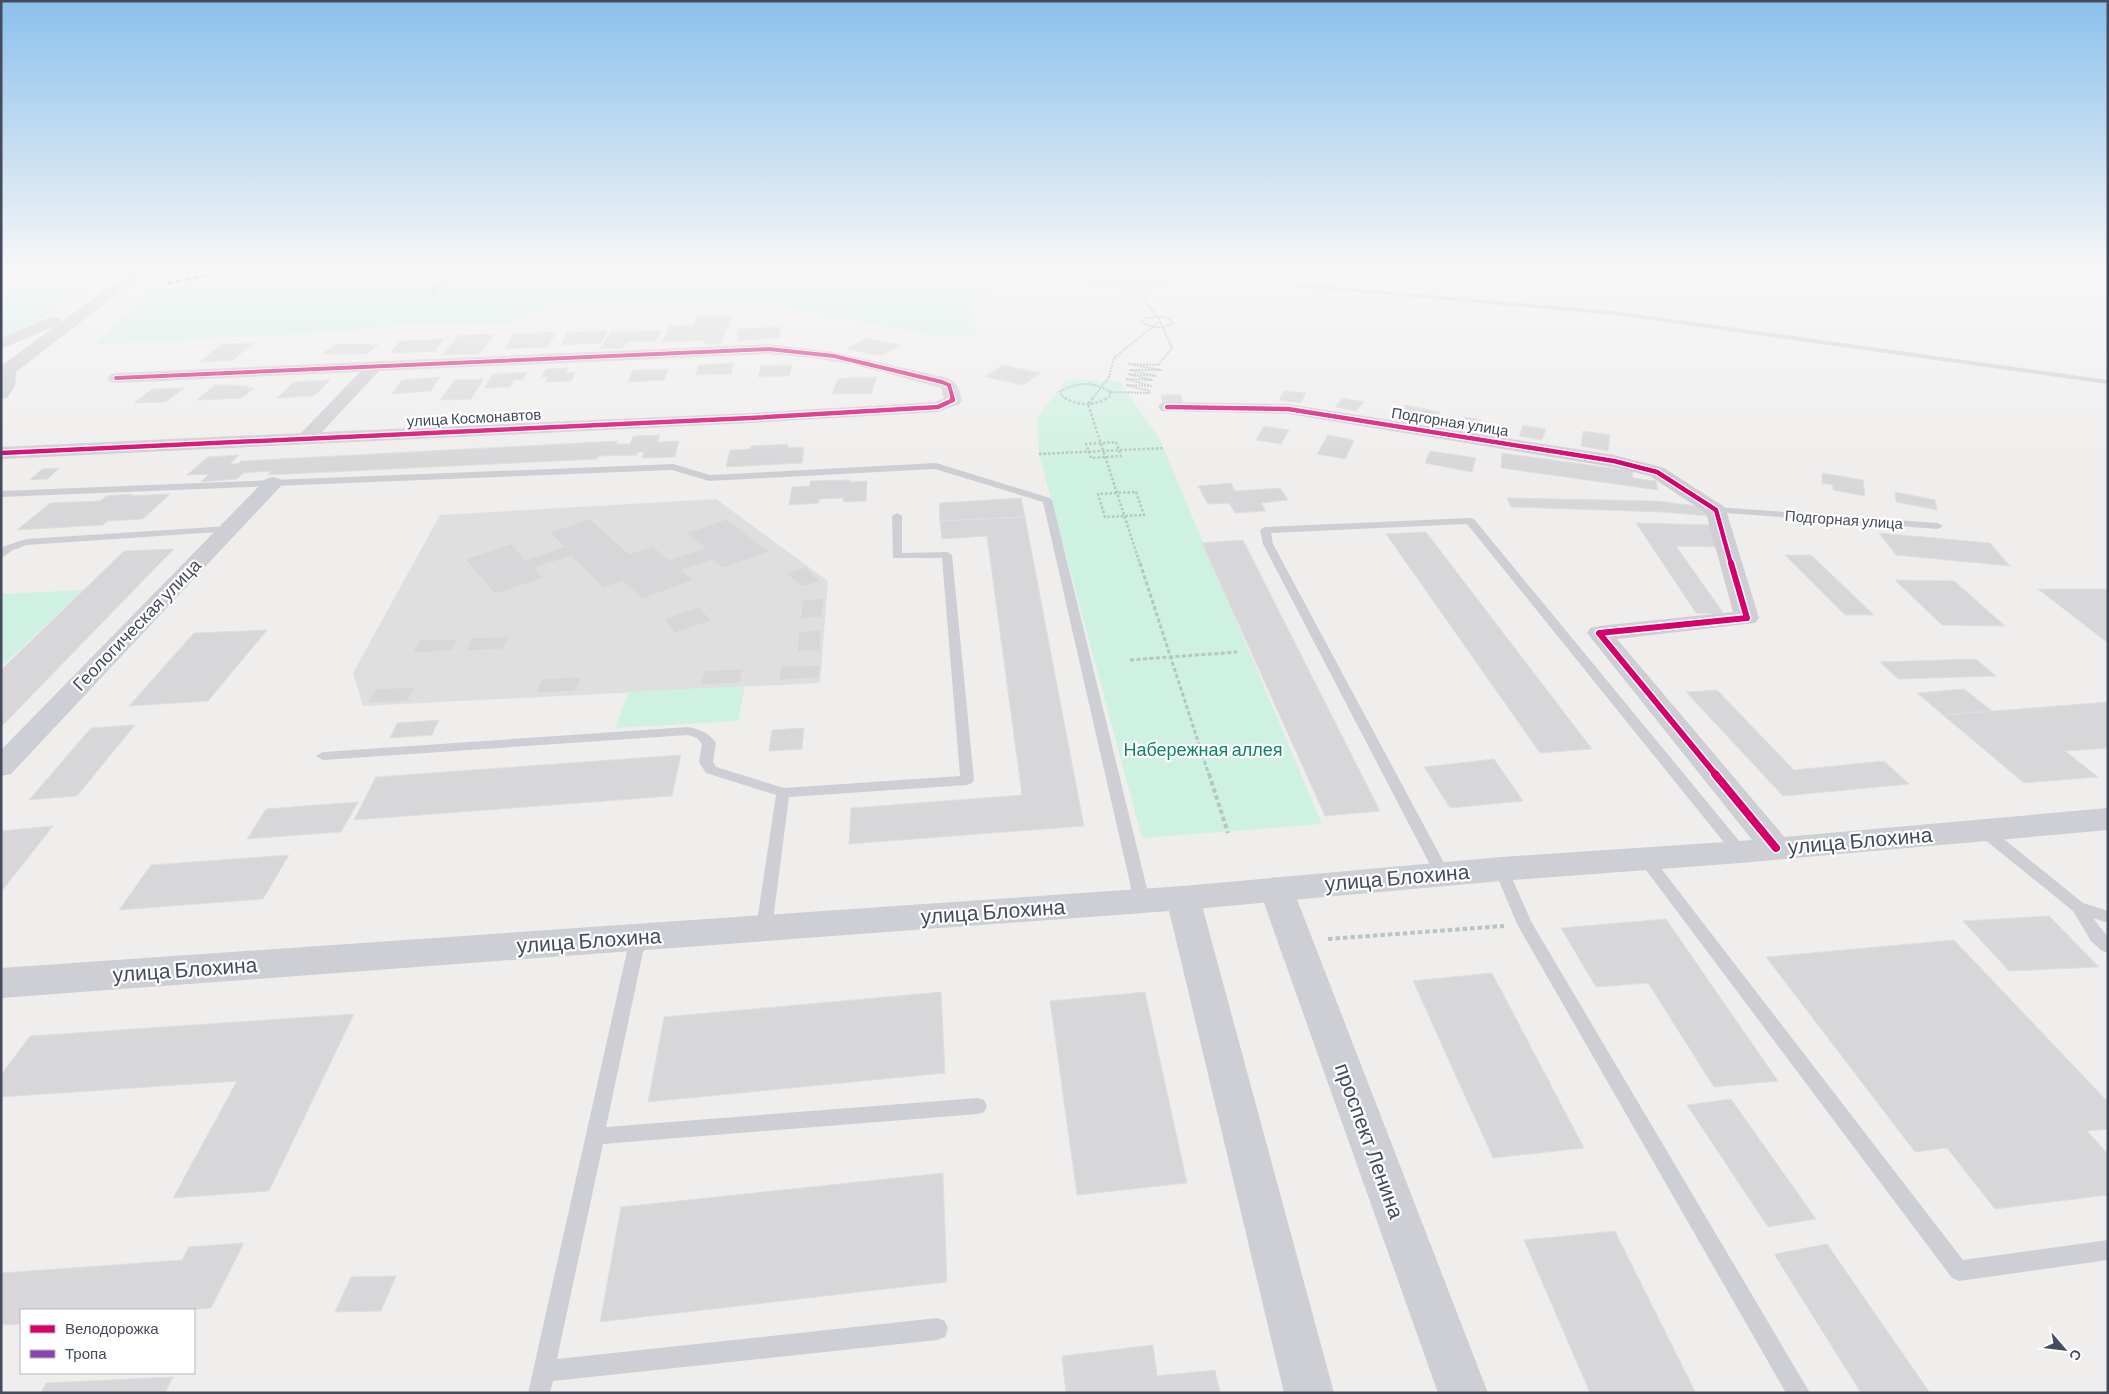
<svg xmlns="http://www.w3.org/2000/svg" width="2109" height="1394" font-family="Barlow,sans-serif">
<rect width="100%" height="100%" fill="#efeeed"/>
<polygon fill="#e0dfe0" points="716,499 828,581 820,683 363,706 353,673 440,515"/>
<g fill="#cff1e2">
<polygon points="283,270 1010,270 973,306 977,334 942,337 737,300 550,307 506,324 402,324 354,331 95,344 149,291 262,272"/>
<polygon points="1,273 36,276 3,288 17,294 91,288 56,307 40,320 1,338"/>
<polygon points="1066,379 1119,381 1159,438 1322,824 1142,838 1039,454 1037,419"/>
<polygon points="83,590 1,667 1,594"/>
<polygon points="745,686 738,721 616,728 628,692"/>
</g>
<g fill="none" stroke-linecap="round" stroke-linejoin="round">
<polyline stroke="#9fd1f3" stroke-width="5" points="433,293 440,279 450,270"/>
</g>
<g fill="#d7d7d9" stroke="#e0dfe0">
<polygon points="732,315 721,344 704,344 706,340 662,342 670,326 693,325 698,316"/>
<polygon points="780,327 780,338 737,341 738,329"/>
<polygon points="607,331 601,343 561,345 567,333"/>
<polygon points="661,331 655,342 627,342 622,348 599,349 611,332"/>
<polygon points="556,332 548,347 505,349 514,334"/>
<polygon points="495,334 479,354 442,355 459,335"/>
<polygon points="866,338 900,345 881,356 846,349"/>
<polygon points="444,339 435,351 390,353 400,341"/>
<polygon points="253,343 233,360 200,362 222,344"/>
<polygon points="336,344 379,344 366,354 322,354"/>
<polygon points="733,363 731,374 696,375 699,365"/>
<polygon points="792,365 789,376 758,377 761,366"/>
<polygon points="1003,365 1041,373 1023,385 985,377"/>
<polygon points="568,368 566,373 576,372 571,381 545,382 548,377 541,377 546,369"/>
<polygon points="668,369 664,380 628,382 633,370"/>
<polygon points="527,372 523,380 514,380 510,387 484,388 493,374"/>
<polygon points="440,377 431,391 391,394 402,380"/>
<polygon points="853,377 877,377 871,394 832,394 838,379"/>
<polygon points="484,379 471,399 440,400 455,380"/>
<polygon points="330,380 314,396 277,398 294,382"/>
<polygon points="215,385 249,386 246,389 254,388 242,398 197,400"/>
<polygon points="184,388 166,402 134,403 152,389"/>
<polygon points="1284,391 1306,393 1301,403 1279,400"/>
<polygon points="1161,395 1181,395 1183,403 1163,404"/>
<polygon points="1342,398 1364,402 1356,411 1335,407"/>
<polygon points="1405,405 1440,412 1433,424 1397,418"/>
<polygon points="1465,417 1481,420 1477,431 1460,428"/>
<polygon points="1523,425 1546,429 1542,440 1519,436"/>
<polygon points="1264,426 1289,430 1281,444 1256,440"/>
<polygon points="1583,431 1610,435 1608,451 1581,446"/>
<polygon points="660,435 658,442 679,441 675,457 642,458 644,452 638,452 637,455 598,456 597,459 268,475 271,471 243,473 237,479 201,482 209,474 187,475 208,457 239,455 230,464 238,464 241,461 618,441 616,444 630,444 633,436"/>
<polygon points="1328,435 1354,440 1345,459 1317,454"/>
<polygon points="788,444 788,448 804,447 802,463 726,467 730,450 750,449 751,446"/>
<polygon points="1430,451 1476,458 1472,472 1425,463"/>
<polygon points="1502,453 1632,471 1633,478 1656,481 1658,490 1501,468"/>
<polygon points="59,468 48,479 30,480 42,469"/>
<polygon points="1822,473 1863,480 1865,496 1833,490 1833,485 1822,483"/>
<polygon points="850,480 849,482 867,481 866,501 843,502 844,498 819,499 819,503 789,505 792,487 810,486 810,481"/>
<polygon points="1231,483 1235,491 1280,488 1288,500 1261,503 1266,511 1235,513 1229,503 1208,504 1198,486"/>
<polygon points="1895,492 1935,500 1937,510 1896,502"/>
<polygon points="132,494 130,496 170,494 143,519 107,521 103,525 17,530 50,503 100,501 106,496"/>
<polygon points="1021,498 1025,517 940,521 939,503"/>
<polygon points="1507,498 1657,501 1704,507 1709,516 1661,512 1511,507"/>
<polygon points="1025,517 1084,826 849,844 851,808 1022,795 987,536 942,539 940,521"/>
<polygon points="590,519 629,554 652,546 669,560 704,548 686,533 727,519 769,552 723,568 713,560 682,570 693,580 642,599 623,581 603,588 571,556 534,568 543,578 495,594 465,559 511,544 525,560 564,547 549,532"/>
<polygon points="1636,523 1712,525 1720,547 1676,546 1724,614 1696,613"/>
<polygon points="1426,532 1592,749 1540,753 1386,534"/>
<polygon points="1879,533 1990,543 2010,566 1896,555"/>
<polygon points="1243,540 1380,811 1325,816 1202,543"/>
<polygon points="174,549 160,563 1,727 1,670 124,551"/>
<polygon points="1785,555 1811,555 1874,615 1845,615"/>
<polygon points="805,567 821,581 803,587 786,574"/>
<polygon points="1895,580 1954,581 2005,626 1942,625"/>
<polygon points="2038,589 2108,589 2108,643"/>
<polygon points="824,598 822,617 801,619 802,600"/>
<polygon points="699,607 711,621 675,633 664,619"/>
<polygon points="267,630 208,701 129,706 194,633"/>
<polygon points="821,630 820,651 797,652 799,632"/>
<polygon points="510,636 503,649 465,651 472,638"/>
<polygon points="458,639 451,651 412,653 420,640"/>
<polygon points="1976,659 1996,676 1898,679 1880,662"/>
<polygon points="820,665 818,678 779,680 781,667"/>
<polygon points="743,669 739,683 700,685 704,671"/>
<polygon points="581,677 575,691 536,693 542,679"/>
<polygon points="416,687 407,701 367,703 376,689"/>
<polygon points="1964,689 1992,711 1943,715 1917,693"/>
<polygon points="1717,690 1794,770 1884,761 1909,784 1783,796 1686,692"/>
<polygon points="2108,702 2108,748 2065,751 2098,777 2024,783 1943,715"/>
<polygon points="439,720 432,735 390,738 397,723"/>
<polygon points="135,725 77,796 29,800 91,728"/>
<polygon points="804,728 802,749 769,751 772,730"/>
<polygon points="681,755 672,796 354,820 376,777"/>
<polygon points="1494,759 1523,801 1450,808 1424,767"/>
<polygon points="358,802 341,832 247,839 266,809"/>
<polygon points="53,826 1,892 1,831"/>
<polygon points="289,855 263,899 119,910 151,865"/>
<polygon points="2049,916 2099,967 2009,971 1963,921"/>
<polygon points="1666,919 1778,1081 1714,1087 1648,983 1596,987 1561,928"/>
<polygon points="1954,940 2108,1102 2108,1129 2087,1131 2108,1154 2108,1195 1995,1209 1947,1148 1915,1152 1766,957"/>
<polygon points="1492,973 1584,1148 1493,1158 1413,981"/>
<polygon points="941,992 945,1073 648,1102 664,1017"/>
<polygon points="1145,992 1187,1183 1077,1195 1050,1001"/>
<polygon points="354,1014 269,1191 173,1198 237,1081 1,1097 1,1075 30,1036"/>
<polygon points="1731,1099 1816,1219 1768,1227 1687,1105"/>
<polygon points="943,1173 947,1282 600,1322 621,1207"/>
<polygon points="1615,1231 1696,1393 1590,1393 1524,1240"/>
<polygon points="244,1243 211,1308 189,1310 21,1310 21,1324 1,1325 1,1273 182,1260 189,1247"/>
<polygon points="1827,1244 1930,1393 1861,1393 1774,1254"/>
<polygon points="396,1276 381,1311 335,1312 351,1277"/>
<polygon points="1153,1345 1157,1376 1215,1370 1220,1393 1066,1393 1062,1356"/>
<polygon points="173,1377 165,1393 41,1393 46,1383"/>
</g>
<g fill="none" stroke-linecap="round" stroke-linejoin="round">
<g stroke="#b7c5c3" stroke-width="2" stroke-dasharray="2 1" stroke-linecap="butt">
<path d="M1052,270C1097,290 1154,291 1199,270"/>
<path d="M1138,277L1149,278L1158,282V285C1146,293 1130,293 1118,284L1123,279Z"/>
<path d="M1162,317L1170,319L1173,323C1163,329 1152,329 1142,322L1147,318Z"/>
<polyline points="1110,392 1149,393 1150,391 1126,385 1151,386 1126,379 1152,380 1128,374 1156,376 1130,370 1161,370 1129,364 1158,365 1172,348 1160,321"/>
<path d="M1066,399L1061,395V391C1077,382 1095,381 1110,392V396L1106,399"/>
<polyline points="1092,399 1109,377 1114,358 1160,321 1147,303 1133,270"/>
</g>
<g stroke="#b7c5c3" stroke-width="2.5" stroke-dasharray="2.5 2" stroke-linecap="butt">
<path d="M1065,398C1078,406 1094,406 1107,398"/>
<polyline points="1093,398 1088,404 1140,564"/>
<polygon points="1116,442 1121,456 1091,458 1086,444"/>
<polyline points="1039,454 1164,448"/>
<polygon points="1136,492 1144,515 1105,517 1098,494"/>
</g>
<g stroke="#b7c5c3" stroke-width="3" stroke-dasharray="4 2.5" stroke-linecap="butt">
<polyline points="1140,563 1209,775"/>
<polyline points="1130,660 1237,652"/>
</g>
<g stroke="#b7c5c3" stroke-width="4" stroke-dasharray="4.5 3" stroke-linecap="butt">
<polyline points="1209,774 1228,833"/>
<polyline points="1328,939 1504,926"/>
</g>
<g fill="#cecfd4" fill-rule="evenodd">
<polygon points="1300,284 1614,311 2108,380 2108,384 1614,315 1298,287 1298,285"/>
<polygon points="936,463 1050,498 1052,500 1150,901 1147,905 1142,907 1137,905 1134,901 1043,502 935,469 709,481 672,470 1,497 1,491 673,464 710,475"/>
<polygon points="1716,507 1938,523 1943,526 1938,529 1713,512 1711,510"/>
<path d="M897,513L902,516V553L947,552L952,555L974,780L972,783L967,785L789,797L772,928L770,932L764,934L758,932L756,928L776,795L706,773L699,762L702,744L697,738L688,735L323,760L316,756L323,752L688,727C701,730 708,732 716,743L713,762L716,767L784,788L960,776L942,558H893L892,516Z"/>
<polygon points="1470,518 1474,519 1745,848 1747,852 1745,856 1740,857 1735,856 1467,524 1271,533 1273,544 1450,874 1447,878 1442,879 1437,878 1263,544 1260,530 1265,527"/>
<polygon points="229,526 233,527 233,531 27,545 13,550 1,558 1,549 5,546 26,539"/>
<polygon points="1984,826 1989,827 2083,903 2108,911 2108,923 2093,918 2108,937 2108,953 2102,951 2091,941 2073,911 1979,835 1977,831 1979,827"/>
<polygon points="1645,853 1650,854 1963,1260 2108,1240 2108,1260 1959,1281 1952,1278 1640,862 1638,858 1640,854"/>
<polygon points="1501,864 1506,865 1532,923 1810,1393 1786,1393 1517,924 1494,869 1496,865"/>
<polygon points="638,932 644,934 646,938 606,1127 978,1098 984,1100 987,1106 984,1112 978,1114 603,1144 557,1359 937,1318 945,1321 948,1329 945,1337 937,1340 553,1381 550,1393 528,1393 630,938 632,934"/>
</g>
<g fill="#cecfd4" fill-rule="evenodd">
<polygon points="2065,270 2108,271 2108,279 2071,274"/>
<path d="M769,344L834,352L948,378C958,383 959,390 962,400L959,404L938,412L750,423L1,459V447L301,433L360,372L116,383L110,382L108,378L110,374L116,373ZM769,354L813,358L856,365L941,388L944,398L935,402L750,413L322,432L379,371Z"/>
<polygon points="1167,402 1288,404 1614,455 1664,468 1723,506 1726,510 1759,618 1755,623 1617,639 1787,840 1791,848 1787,856 1776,859 1765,856 1587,633 1590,628 1599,626 1733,612 1706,513 1650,476 1613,467 1288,414 1161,411 1158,407 1161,403"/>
<polygon points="273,477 280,479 283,483 280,487 11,774 1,776 1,750 266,479"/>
</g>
<g fill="#cecfd4" fill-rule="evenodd">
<polygon points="1276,877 1288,880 1293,889 1488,1393 1438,1393 1259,889 1264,880"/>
<polygon points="1183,886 1195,889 1200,898 1334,1393 1284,1393 1166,898 1171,889"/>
</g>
<g fill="#cdcfd4" fill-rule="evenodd">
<polygon points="131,270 148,270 16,372 15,386 7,398 1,399 1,366 57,325 1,349 1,338 53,316 59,318 61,321 59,324"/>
<polygon points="2108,808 2108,830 1740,863 1501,881 1183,910 1,998 1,968 1183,886 1501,857 1740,841"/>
</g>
<polyline stroke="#8e44ad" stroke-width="3" stroke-dasharray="5.5 3" stroke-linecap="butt" points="168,283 230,270"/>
<defs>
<polyline id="cycleway-far3" points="116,378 769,349 834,356 942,382 949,385 953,399"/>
<g id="cycleway-far2">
<polyline points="1167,407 1288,409 1614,461 1657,472 1716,510 1731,564"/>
<polyline points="1,453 750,418 938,407 953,400 952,398"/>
</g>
<polyline id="cycleway-far1" points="1716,775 1599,633 1747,618 1731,563"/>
<polyline id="cycleway" points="1715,774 1776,848"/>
</defs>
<use href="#cycleway-far3" stroke="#fff" stroke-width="5.5"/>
<use href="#cycleway-far2" stroke="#fff" stroke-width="7"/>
<use href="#cycleway-far1" stroke="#fff" stroke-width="9"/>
<use href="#cycleway" stroke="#fff" stroke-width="11"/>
<use href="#cycleway-far3" stroke="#d6006c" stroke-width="4"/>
<use href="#cycleway-far2" stroke="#d6006c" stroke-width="4.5"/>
<use href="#cycleway-far1" stroke="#d6006c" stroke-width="6"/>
<use href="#cycleway" stroke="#d6006c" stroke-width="8"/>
</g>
<linearGradient id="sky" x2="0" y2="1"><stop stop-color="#8bc0ec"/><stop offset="0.58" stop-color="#f8f7f7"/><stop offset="1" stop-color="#f8f7f7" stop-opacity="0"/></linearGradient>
<rect width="2109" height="466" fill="url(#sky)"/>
<g text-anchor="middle" stroke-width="4.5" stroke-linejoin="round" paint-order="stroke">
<g font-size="15" fill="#434b5c" stroke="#fff">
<text transform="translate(474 418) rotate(-3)" y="5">улица Космонавтов</text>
<text transform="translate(1450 422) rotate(9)" y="5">Подгорная улица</text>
<text transform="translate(1844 520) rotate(4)" y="5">Подгорная улица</text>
</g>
<g font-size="18" fill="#434b5c" stroke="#fff">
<text transform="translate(137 625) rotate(-46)" y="6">Геологическая улица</text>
</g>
<g font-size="18" fill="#0c8560" stroke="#fff">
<text x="1203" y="756">Набережная аллея</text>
</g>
<g font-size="21" fill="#434b5c" stroke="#fff">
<text transform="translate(1860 841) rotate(-5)" y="7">улица Блохина</text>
<text transform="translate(1397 878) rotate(-5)" y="7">улица Блохина</text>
<text transform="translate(993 912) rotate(-4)" y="7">улица Блохина</text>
<text transform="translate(589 941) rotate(-4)" y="7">улица Блохина</text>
<text transform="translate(185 970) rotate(-4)" y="7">улица Блохина</text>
<text transform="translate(1369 1141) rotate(70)" y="7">проспект Ленина</text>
</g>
</g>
<rect width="2109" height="1394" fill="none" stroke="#434b5c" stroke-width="5"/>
<rect x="20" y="1309" width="175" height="65" fill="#ffffff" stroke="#b4b7be"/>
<rect x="30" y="1325" width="25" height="8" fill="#d6006c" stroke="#b4b7be"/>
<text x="65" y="1334" font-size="15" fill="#434b5c">Велодорожка</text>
<rect x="30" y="1350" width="25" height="8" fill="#8e44ad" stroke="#b4b7be"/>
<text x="65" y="1359" font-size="15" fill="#434b5c">Тропа</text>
<g transform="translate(2064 1349) rotate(118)" stroke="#ffffff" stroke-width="4" paint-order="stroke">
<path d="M0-4L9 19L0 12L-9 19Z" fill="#434b5c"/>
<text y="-8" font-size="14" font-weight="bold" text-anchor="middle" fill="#434b5c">С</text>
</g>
</svg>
